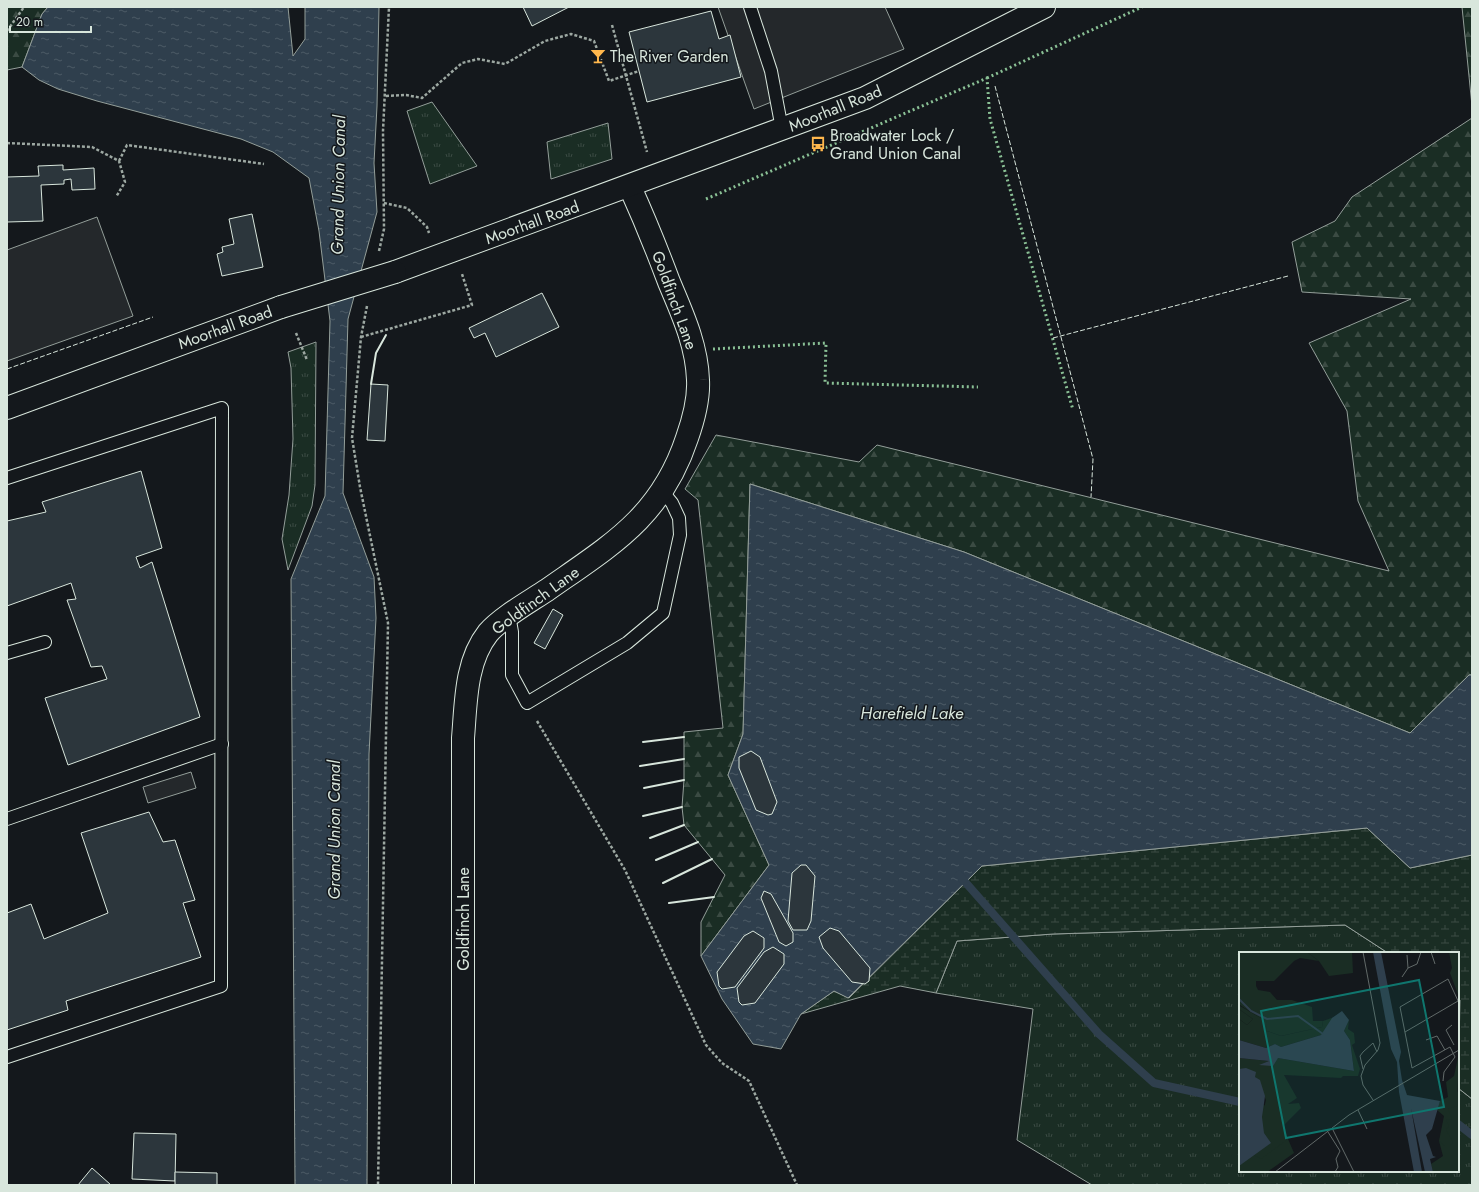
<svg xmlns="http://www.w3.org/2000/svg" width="1479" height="1192" font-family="Jost,sans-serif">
<defs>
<pattern id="grass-tufts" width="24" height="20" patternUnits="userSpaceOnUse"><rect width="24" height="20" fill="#1a2d24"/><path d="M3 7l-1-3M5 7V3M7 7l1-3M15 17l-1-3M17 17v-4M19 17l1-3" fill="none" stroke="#3b4b43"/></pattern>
<pattern id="forest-firs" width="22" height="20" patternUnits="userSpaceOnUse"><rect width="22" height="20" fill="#1a2d24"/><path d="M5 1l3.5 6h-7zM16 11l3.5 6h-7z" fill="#3b4b43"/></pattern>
<pattern id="wetland-marsh" width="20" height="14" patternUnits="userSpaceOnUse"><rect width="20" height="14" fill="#1a2d24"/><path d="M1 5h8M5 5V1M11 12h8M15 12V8" fill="none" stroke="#3b4b43"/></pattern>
<pattern id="water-ripples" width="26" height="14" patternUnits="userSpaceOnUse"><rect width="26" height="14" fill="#2f3f4d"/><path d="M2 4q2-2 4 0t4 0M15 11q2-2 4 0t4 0" fill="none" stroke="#4c5b66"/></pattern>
</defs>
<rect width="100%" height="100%" fill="#14181c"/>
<g fill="url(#grass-tufts)" stroke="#939e99">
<polygon points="432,102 477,166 430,184 407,111"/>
<polygon points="608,123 612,159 551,179 547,142"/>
<polygon points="316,342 315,485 312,506 288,570 282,539 289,495 293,439 291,368 288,352"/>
<polygon points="1345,925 1388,953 1240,953 1240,1171 1458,1171 1458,998 1460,1000 1458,1088 1472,1099 1472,1185 1092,1185 1017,1140 1033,1009 936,993 957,941 1053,934"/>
</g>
<g fill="url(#forest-firs)" stroke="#939e99">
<polygon points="7,7 48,7 42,14 22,67 7,70"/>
<polygon points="1462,7 1472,7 1472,106"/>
<polygon points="1472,118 1472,675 1469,675 1410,733 964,552 750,484 743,734 728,775 769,865 701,956 701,922 725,875 684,825 682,807 684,780 684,732 723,728 698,500 685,489 716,435 859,462 877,445 1389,571 1358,501 1347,411 1309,343 1411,299 1302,292 1292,242 1335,221 1352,197"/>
</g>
<polygon fill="url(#wetland-marsh)" stroke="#939e99" points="1367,828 1410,868 1472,855 1472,1099 1458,1088 1460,1000 1458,998 1458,953 1388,953 1345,925 1053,934 957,941 936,993 900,986 801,1014 834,991 849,998 982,866"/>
<g fill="#24282b" stroke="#939e99">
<polygon points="718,7 885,7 904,49 754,109"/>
<polygon points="97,217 133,316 7,361 7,250"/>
<polygon points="191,772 196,788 148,803 143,787"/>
</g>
<g fill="url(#water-ripples)" stroke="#939e99">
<polygon points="48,7 288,7 293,56 305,39 305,7 379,7 377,106 374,163 377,212 348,319 343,493 374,577 376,618 369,754 367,1185 295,1185 291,579 325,496 330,321 319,231 309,178 273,152 241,139 97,101 58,89 39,80 22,67 42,14"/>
<polygon points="750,484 964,552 1410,733 1469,675 1472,675 1472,855 1410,868 1367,828 982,866 848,998 834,991 801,1014 781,1049 753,1044 722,999 701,956 769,865 728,775 743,734"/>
</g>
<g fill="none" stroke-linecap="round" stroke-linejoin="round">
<g stroke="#2f3f4d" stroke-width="8">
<polyline points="959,875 1099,1034 1154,1083 1240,1102"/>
<polyline points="1458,1124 1472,1135"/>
</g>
</g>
<g fill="#2c363c" stroke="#d8e6dc">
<polygon points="523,7 569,7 532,26"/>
<polygon points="711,11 719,39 730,35 741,77 647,102 629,32"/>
<polygon points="63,165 63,170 94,168 95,189 72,190 71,179 64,180 64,184 41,185 43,221 7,222 7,177 39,176 38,166"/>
<polygon points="252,214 263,267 222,276 217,254 223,252 222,247 234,244 229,219"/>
<polygon points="542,293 559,327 496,357 485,333 474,338 469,328"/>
<polygon points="371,384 388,385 385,441 367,440"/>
<polygon points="141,471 162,548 136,557 140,568 152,562 200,717 68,765 45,698 107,679 102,666 91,667 67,600 76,599 71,583 7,606 7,521 46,512 42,502"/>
<polygon points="553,609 563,615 545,649 534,643"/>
<polygon points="751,751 760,757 777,802 772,814 768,815 756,810 739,768 739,757"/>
<polygon points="149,812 163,842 175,840 195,900 183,903 201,957 66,1001 68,1010 7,1030 7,913 31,904 44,939 108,913 81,833"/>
<polygon points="801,865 806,865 815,876 811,921 807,930 793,930 788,921 792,873"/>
<polygon points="764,891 771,894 793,933 793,942 786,946 779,942 761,898"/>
<polygon points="830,928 839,931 870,968 869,981 865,984 852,982 823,948 819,937"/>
<polygon points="753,931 764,938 764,948 735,987 722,989 719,986 717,972 744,936"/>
<polygon points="773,947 784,954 784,964 755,1003 742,1005 739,1002 737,988 764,952"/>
<polygon points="134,1133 176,1134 175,1181 132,1179"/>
<polygon points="92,1168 111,1185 78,1185"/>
<polygon points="175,1172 217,1173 217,1185 175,1185"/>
</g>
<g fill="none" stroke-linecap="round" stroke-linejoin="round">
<defs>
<g id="lane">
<polyline points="750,7 771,71 782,129"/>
<polyline points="7,478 222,408 221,986 7,1057"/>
<polyline points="509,615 512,632 512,675 527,703 627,643 663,613 680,535 679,518 672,503 663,492"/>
<polyline points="7,653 45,642"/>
<polyline points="7,819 222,744"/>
</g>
<path id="street" d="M463,1185V738C466,704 465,662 488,633C502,617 529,602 547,590C611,545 661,517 687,438C693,421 699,398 698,380C697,345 682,313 669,282C657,250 644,218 630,187"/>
<g id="secondary">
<polyline points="395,272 865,98 1044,7"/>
<polyline points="7,408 281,307"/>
</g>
</defs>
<use href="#lane" stroke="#d8e6dc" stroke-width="14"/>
<use href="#street" stroke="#d8e6dc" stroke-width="24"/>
<use href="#secondary" stroke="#d8e6dc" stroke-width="24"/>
<g stroke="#9da8a2" stroke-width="2.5" stroke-dasharray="3 2" stroke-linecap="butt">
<polyline points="612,25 647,152"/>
<polyline points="7,31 24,7"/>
<polyline points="386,96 406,95 422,98 462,63 478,59 505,64 545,41 571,34 594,41 609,81 639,71"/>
<polyline points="7,143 92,147 119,161 125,182 116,197"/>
<polyline points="119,161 127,145 264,164"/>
<polyline points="384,203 407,208 427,227 429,233"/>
<polyline points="379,251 384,229 383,131 389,7"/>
<polyline points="367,306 361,337 352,438 360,487 388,623 378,1185"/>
<polyline points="296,333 307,360"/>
<polyline points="361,337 472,305 462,274"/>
<polyline points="537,721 625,870 706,1045 722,1063 749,1081 797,1185"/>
</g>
<use href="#lane" stroke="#14181c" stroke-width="12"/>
<use href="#street" stroke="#14181c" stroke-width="22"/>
<use href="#secondary" stroke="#14181c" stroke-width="22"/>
<defs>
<polyline id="secondary-bridge" points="281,307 395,272"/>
</defs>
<use href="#secondary-bridge" stroke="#d8e6dc" stroke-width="24" stroke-linecap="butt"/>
<use href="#secondary-bridge" stroke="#14181c" stroke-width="22"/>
<g stroke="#8ac095" stroke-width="3" stroke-dasharray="2 3" stroke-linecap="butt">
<polyline points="987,78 1142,7"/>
<polyline points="706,199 987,78 990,119 1073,410"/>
<polyline points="713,349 826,343 825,383 978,387"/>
</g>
<g stroke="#d8e6dc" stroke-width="1" stroke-dasharray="5 2" stroke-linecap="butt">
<polyline points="995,86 1093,459 1091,497"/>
<polyline points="1053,338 1288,276"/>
<polyline points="7,369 153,317"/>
</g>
<g stroke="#d8e6dc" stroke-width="2">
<polyline points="371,384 376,353 386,335"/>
<polyline points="643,742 684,737"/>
<polyline points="640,766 684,759"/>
<polyline points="644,788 684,780"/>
<polyline points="643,816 682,807"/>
<polyline points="650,838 684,825"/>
<polyline points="656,860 698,842"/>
<polyline points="663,883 712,859"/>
<polyline points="669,903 714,897"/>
</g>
</g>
<defs>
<symbol id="bar-bare" viewBox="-9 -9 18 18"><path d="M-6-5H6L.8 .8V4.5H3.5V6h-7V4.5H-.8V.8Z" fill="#ffb74d" stroke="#14181c" stroke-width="2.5" paint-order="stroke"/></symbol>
<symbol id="bus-bare" viewBox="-9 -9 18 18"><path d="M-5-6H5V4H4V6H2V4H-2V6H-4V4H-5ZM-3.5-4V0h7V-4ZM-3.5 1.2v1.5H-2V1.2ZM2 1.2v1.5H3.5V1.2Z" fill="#ffb74d" stroke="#14181c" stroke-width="2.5" paint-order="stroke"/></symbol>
</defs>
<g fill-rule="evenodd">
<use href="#bar-bare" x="587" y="45" width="22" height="22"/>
<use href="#bus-bare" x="807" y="133" width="22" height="22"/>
</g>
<g text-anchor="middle" stroke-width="3" stroke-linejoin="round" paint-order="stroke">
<g font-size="16" fill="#d8e6dc" stroke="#14181c" text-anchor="start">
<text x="610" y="62">The River Garden</text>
<text x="830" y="141">Broadwater Lock /<tspan x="830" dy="18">Grand Union Canal</tspan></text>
</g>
<g font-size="16" fill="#d8e6dc" stroke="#14181c">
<text transform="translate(835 108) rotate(-22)" y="6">Moorhall Road</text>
<text transform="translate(532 222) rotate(-20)" y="6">Moorhall Road</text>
<text transform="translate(675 300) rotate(70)" y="6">Goldfinch Lane</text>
<text transform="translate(225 327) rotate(-20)" y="6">Moorhall Road</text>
<text transform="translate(535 600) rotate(-36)" y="6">Goldfinch Lane</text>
<text transform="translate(463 919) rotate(-90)" y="6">Goldfinch Lane</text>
</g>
<g font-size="17" font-style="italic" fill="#d8e6dc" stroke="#14181c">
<text transform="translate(338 185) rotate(-89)" y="6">Grand Union Canal</text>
<text x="912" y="719">Harefield Lake</text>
<text transform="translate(334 830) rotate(-90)" y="6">Grand Union Canal</text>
</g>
</g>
<g transform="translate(1239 952)">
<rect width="220" height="220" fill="#14181c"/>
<path d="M0,0H68L80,9L61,6L55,9L35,29H17V34L19,38L31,40L38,48H53L73,55L74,69H84L83,75L42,84L28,79L26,69L1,53ZM210,0H220V45L211,21L213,16ZM0,57L14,67L8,73L0,67ZM0,117L49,187L55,201L28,220H0ZM220,137V220H194L192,212L204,204L200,189L203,190L209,157Z" fill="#1a2d24"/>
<path d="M68,0H113L114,21L90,24L80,9ZM110,68L109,77L115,81L116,91L113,93L121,117L119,124H104L102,126L45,123L58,146L49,152L60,151L62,156L45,173L49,187L22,207L15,203L31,191L25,181L23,165L27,148L16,125L0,117V106L30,109L21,113L39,106L115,119L111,88L105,79ZM220,101L218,154L209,157L213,167L207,168L210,174L207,178L214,190L211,194H206L200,189L205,164L198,158L201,149L209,145L207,130L215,124Z" fill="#1a2d24"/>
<path d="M0,48L1,54L27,69L28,79L42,84L83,75L84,69L98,64L82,83L42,95L36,92L27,96L0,88V67L8,73L14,67L0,57Z" fill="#1a2d24"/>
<path d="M134,0H142L162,100L160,109L163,128L168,143L201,149L193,177L187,183L194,204L197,205L191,207L194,220H186L172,156L183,220H175L160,140L158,110L152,97ZM103,59L110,68L105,79L111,88L115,119L39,106L34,114L20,113L30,109L0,106V88L27,96L36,92L42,95L82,83L93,66ZM7,116L17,120L16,125L21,128L26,144L23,165L25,181L32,191L0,214V117Z" fill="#2f3f4d"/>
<path fill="none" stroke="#2f3f4d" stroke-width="2" d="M0,47L12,59L28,67L59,64L84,82"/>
<path fill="none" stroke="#626a69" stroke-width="1" d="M124,0L141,91L139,98L126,113L122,124L124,133L134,148M192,0L196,12M168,3L169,16M163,25L169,16L178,12L182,0M213,73L207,78L215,93M166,80L219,49M187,88L198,84L206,98M124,117L121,104L124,100L134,91L138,100M204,129L205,120L216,105L211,95L173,116L161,55L209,27L220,51M119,158L128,177M93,176L115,220M89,180L101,199L97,207L99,215L96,220M36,220L110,163L220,98"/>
<path fill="#0f766e" fill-opacity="0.15" stroke="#0f766e" stroke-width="2" d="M180,28L205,155L47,186L22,59Z"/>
<rect width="220" height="220" fill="none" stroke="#d8e6dc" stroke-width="2"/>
</g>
<rect width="1479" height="1192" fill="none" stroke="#d8e6dc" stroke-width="16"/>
<path d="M10 26v6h81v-6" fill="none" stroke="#d8e6dc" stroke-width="2"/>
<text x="16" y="26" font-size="12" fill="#d8e6dc" stroke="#14181c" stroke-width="3" paint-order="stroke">20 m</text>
</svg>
